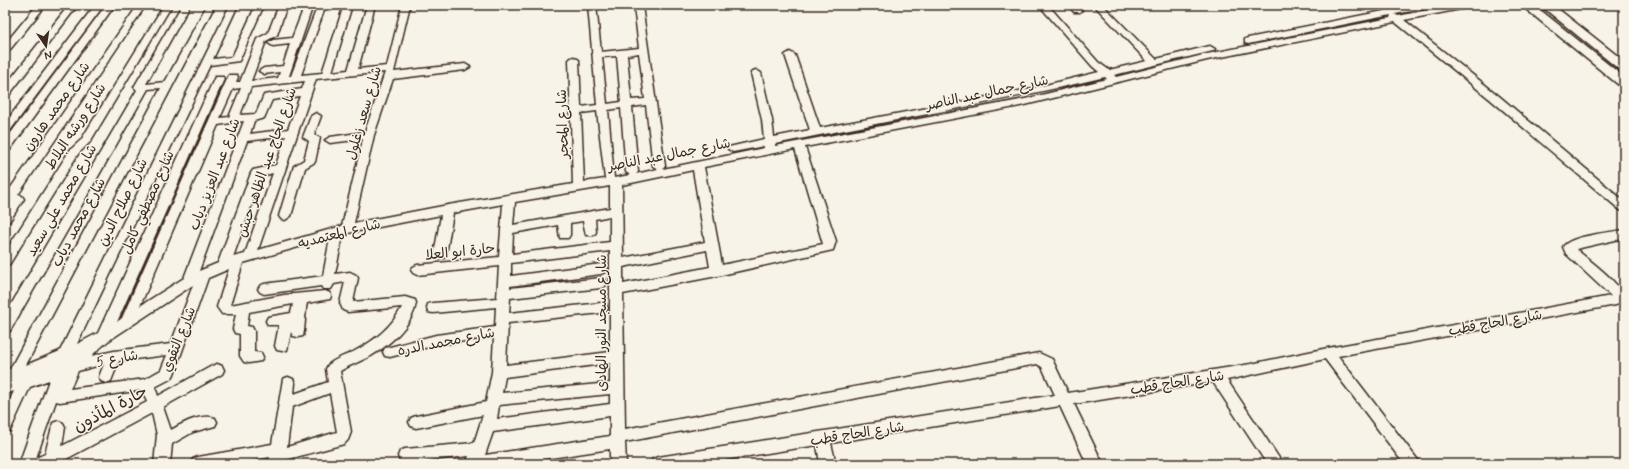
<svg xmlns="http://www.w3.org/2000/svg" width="1629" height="469" font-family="Mynerve,'Playpen Sans Arabic',sans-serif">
<rect width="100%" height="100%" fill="#f7f3e8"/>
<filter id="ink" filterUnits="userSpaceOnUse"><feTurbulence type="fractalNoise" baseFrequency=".025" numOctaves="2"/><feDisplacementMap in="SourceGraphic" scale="8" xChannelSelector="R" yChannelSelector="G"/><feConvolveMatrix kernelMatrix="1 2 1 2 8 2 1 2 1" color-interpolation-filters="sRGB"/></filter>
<g filter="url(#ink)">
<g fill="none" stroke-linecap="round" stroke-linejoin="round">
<defs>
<g id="minor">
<polygon points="37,5 46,5 8,52 5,53 5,44"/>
<polygon points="69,5 78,5 9,95 5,96 5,86"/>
<polygon points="95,5 104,5 9,132 5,133 5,123"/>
<polygon points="106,5 115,5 9,151 5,152 5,141"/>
<polygon points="138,5 146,5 18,195 22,196 24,199 9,222 5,223 5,210 10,202 7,201 5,196"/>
<polygon points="164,5 172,5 90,142 78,154 9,265 5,267 5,252 70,150 81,140"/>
<path d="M182,5H190L146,84L165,82L207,5H215L26,365L60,351L230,5H238L213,59L232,57L256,5H264L239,61L210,65L77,344L98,333L214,79L215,77H223L224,79L117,322L122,318L228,77L229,75H237L238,77L236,82H240L257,39L268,33L279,5H287L277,35L266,41L251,81L278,78L280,72L264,74L259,71L264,68L283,66L290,44L273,46L268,43L273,40L292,38L305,5H313L289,76H291L318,5H326L301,75L322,73L344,5H352L332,72L348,70L367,5H375L358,69L387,66L402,5H410L394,72L465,64L470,67L465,70L393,79L374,135L354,223L448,205L573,184L569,60L571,58L574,57L579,60L581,107L597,105L588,5H596L601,52L639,48L634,6H642L665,166L663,169L764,148V146L733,152L728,149L729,147L764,139L762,120L751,73L753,71L756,70L761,73L772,120L774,137L810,130L785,55L790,52L795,55L820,128L1025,90L1099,72L1092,66L1039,5H1048L1098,62L1109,70L1147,61L1094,5H1103L1156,59L1210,46L1215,49L1213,51L1114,75L1116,77L1207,54L1390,18L1391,15L1248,44L1245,43V39L1248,38L1414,5H1432L1428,8L1395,14L1398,16L1453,5H1470L1466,8L1404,20L1499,96L1624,201V211L1620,210L1491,100L1395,22L1207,60L1025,105L805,147L836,241L833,250L717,276L623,294L625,429L1039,353L1052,359L1068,393L1251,364L1328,348L1611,296L1566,254L1563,247C1569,236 1611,232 1624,230V238L1576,249C1588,260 1624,284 1624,301L1616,305L1338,356L1421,464H1404L1325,359L1227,380L1283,464H1267L1213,382L1074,404L1103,464H1087L1060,406L831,443L836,464H820L817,445L700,464H650L653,459L658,457L1055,395L1042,367L1037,364L625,442L626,464H610V449L511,464H466L469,456L405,463L400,461L398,456L400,451L405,449L474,443L483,415L416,428L411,426L409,422L411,418L416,416L486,402L492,372L494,337L436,345L390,357L385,356L383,352L385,348L390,347L436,335L495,327L496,307L433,313L428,312L427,308L428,304L433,303L497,298L499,266L417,275L413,273L411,270L413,267L417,265L499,257L503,204L453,213L446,255L444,258H436L434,255L441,215L343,234L335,274L350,272L356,275L358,278L353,302L405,297L415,300L416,303C413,325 389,345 371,356C361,361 350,365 340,371L351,432L348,440L344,444L285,460L284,464H268L270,457L233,464H190L193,459L198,457L272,444L283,379L288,377L293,379L295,383L294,394L328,382L326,369L328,365C335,359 344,356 353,352C373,342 392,327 402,307L348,312L343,310L340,303L345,282L334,284L331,289H323L321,286L264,294L260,292L258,289L260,286L264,284L323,276L330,238L243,263L230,305L284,295L325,291L330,293L331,296L330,299L307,303C305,310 305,331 303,336L298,337L293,336L291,332L287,350L282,351L277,350L275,346L279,325H268L266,321L268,317L291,313L293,304L249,312L247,326L252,327L254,331V352L261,353L263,357L261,361L249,363L244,362L240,356V334L235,333L233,329L236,314H222L217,307L229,269L208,278L174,374L172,378L155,387L158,396L212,366L217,364L222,366L224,370L222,374L163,407L171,430C183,423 201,413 215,418L217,422L215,426L193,432L172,444L170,464H154L157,435L152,413L57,464H19L49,380L30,387L10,431L5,433V411L14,391L5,394V382L36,373L5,382V370L10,369L161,88L148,89L10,331L5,332V315L137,90L134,87ZM639,53L645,99L631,100L627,55ZM617,56L621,102L607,104L602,57ZM385,72L365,132L330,137L325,140L330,143L363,139L342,226L258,250L316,79ZM1105,77L1107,79L1025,99L775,146V144C885,121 996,103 1105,77ZM305,81L302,89L264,95L256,114L240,115L251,87ZM241,88L229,117L220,118L233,89ZM300,96L288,129L250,134L254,121L264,118L265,116L272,100ZM646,105L653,166L658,169L636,174L638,172L632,107ZM621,108L626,172L630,175L614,178L608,110ZM597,111L605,179L584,182L581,113ZM244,121L184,278L140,306L218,125ZM286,136L276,165L253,170L251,173L218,263L199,271L247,141ZM795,149L823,244L722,265L704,167ZM693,170L705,242L623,258L622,185ZM273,173L245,254L233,257L262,176ZM610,186V208L513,225L515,202ZM610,216V242L512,254L513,233L558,225L560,238H568L570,235V223L583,221L586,235H594L596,232L595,219ZM707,250L710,267L623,284V267ZM610,251V352L506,365L508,323L601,313L606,312L607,308L606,304L601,303L509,313L510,298L601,288L605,286L607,283L605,280L601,278L510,288V286L601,274L605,272L607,269L605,266L601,264L511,276V263ZM193,285L171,344L114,351L91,356L108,341ZM167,355L161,370L145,379L70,389L78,371L104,364L99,377L101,381L106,383L111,381L119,361ZM610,363V383L502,393L505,377ZM142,390L147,402L62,446L65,427L63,423L58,421L53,423L45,454L36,458L56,401L60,402ZM330,393L337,432L287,447L292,407ZM610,394V404L497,419L499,405ZM610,416V436L485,455L493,432Z"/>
<polygon points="1068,5 1077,5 1082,10 1080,12 1074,12"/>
<polygon points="316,113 321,116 314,135 320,138 315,162 305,168 291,216 285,220 281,219 279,216 294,166 304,160 309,141 303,137 311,116"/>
</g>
<g id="major">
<polygon points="1521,5 1534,5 1624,77 1624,87 1620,86"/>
<polygon points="1540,5 1553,5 1624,61 1624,71 1620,70"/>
</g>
</defs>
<use href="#minor" stroke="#3b2a1e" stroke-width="3"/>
<use href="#major" stroke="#3b2a1e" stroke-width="3"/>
<use href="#minor" fill="#f7f3e8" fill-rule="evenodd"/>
<use href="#major" fill="#f7f3e8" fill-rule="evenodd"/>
</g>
</g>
<g text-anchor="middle" stroke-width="3" stroke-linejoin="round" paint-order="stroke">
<g font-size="14" fill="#3b2a1e" stroke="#f7f3e8">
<text transform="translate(987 92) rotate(-12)" y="5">شارع جمال عبد الناصر</text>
<text transform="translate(56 106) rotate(-55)" y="5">شارع محمد هارون</text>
<text transform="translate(363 113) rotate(-74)" y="5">شارع سعد زغلول</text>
<text transform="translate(562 124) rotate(-92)" y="5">شارع المحجر</text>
<text transform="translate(75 126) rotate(-57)" y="5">شارع ورشه البلاط</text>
<text transform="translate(669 154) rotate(-11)" y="5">شارع جمال عبد الناصر</text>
<text transform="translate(266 162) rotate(-71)" y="5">شارع الحاج عبد الظاهر حبش</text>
<text transform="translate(214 174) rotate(-69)" y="5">شارع عبد العزيز دياب</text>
<text transform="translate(61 200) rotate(-60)" y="5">شارع محمد علي سعيد</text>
<text transform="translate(122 202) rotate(-64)" y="5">شارع صلاح الدين</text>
<text transform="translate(147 202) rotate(-66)" y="5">شارع مصطفي كامل</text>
<text transform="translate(78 222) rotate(-62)" y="5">شارع محمد دياب</text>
<text transform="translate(339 233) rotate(-14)" y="5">شارع المعتمديه</text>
<text transform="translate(460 251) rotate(-6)" y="5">حارة ابو العلا</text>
<text transform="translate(1495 322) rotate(-10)" y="5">شارع الحاج قطب</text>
<text transform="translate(601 323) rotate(-90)" y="5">شارع مسجد النور الهادى</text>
<text transform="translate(178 339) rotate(-68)" y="5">شارع التقوي</text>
<text transform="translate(446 341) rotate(-11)" y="5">شارع محمد الدره</text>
<text transform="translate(117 358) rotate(-10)" y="5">شارع 5</text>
<text transform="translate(1177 382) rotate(-9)" y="5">شارع الحاج قطب</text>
<text transform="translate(857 433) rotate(-9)" y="5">شارع الحاج قطب</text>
</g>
<g font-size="17" fill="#3b2a1e" stroke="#f7f3e8">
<text transform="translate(110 408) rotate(-28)" y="6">حارة المأذون</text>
</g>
</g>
<rect width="1629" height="469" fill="none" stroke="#f7f3e8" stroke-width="20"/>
<rect x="10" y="10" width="1609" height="449" fill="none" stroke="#3b2a1e" stroke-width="1.5" filter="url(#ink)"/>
<g transform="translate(46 46) rotate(167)" stroke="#f7f3e8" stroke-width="3" paint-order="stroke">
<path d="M0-3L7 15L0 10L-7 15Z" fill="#3b2a1e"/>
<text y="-6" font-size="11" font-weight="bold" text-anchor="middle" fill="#3b2a1e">N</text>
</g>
</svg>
